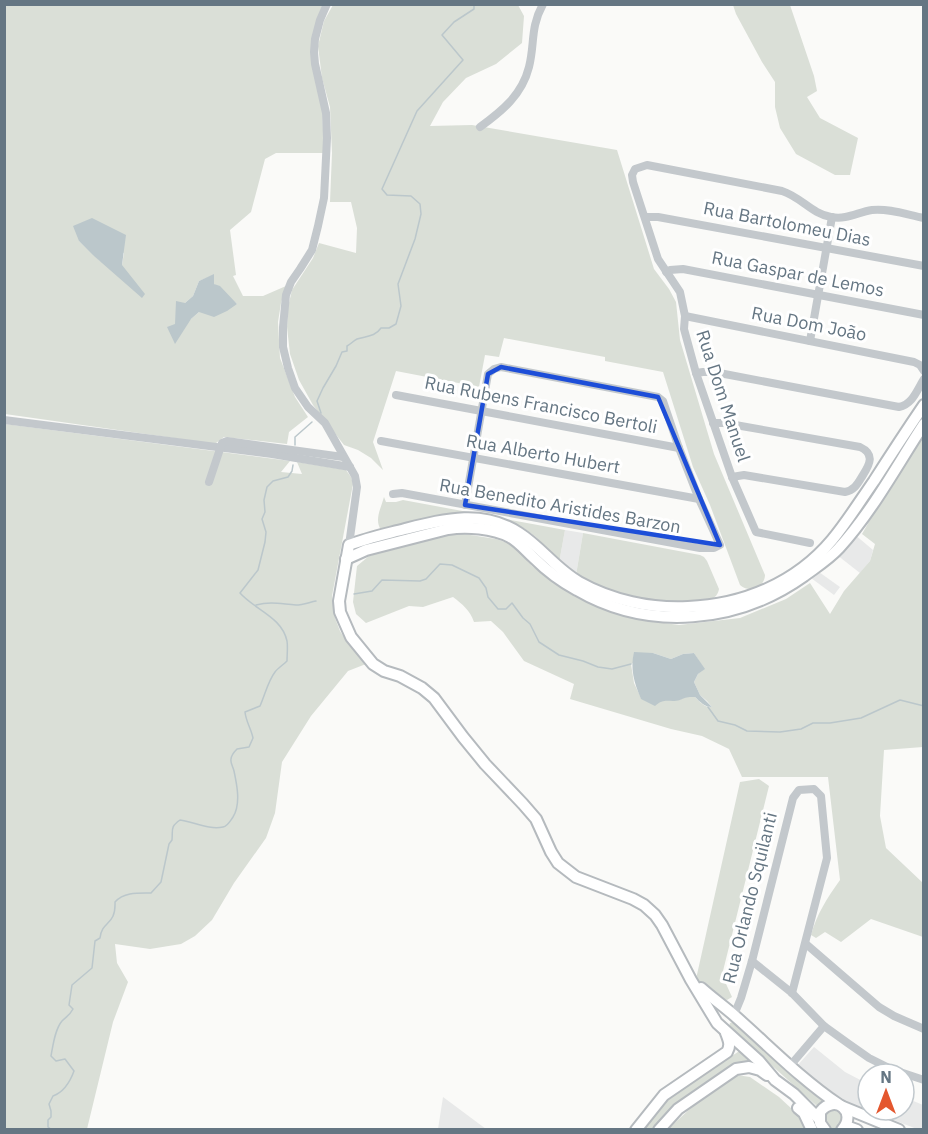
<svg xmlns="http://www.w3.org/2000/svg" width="928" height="1134" font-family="'IBM Plex Sans',sans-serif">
<rect width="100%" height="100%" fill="#fafaf8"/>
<g fill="#e8e9e9">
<polygon points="565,530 583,533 576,575 559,563"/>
<polygon points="854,534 873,550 870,561 860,573 837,555"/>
<polygon points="819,572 840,587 834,595 811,578"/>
<polygon points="814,1047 845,1072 868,1084 868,1110 904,1110 904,1097 923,1105 923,1129 917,1129 849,1103 807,1075 797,1066"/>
<polygon points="443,1097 486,1129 438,1129"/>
</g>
<g fill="#dadfd7" fill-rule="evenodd">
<path d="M5,5H324L313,33L322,106L324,153H276L265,159L251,212L230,230L236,275L233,276L243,296H263L286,286L281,303L278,322L280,358L295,397L308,417L289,432L287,444L224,437L216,443H209L5,414ZM79,241L124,253L122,265L100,261ZM214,275V284L237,304L199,312L191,319L175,324L185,303L193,296L199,281Z"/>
<path d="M333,5H518L524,16L522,43L496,64L466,78L443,102L430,126L472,125L617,150L654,269L669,289L676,302L680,340L714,454L765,575C765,587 749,594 740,585L710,505L693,467L663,372L605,361V357L504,338L499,357L485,355L479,387L396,371L373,442L383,470L371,458L358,450L344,445L313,405L299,380L290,354L287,327L288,307L292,290L313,258L319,243L356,253L357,228L351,202H330L332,153L330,107L322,78L318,46L324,21Z"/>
<polygon points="733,5 790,5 814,76 817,91 807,97 820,118 858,138 850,175 835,175 796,154 780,128 775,107 775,82 762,62 736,14"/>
<polygon points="5,424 290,461 281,472 302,474 297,462 346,470 351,477 353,484 332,596 335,618 340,631 348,644 366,664 348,671 311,716 282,762 275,813 266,838 234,883 212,920 195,936 181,944 150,949 115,944 117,963 128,982 113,1022 87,1129 5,1130"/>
<path d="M923,437V747L884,750L880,816L886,848L923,883V937L871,919L841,942L825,932L816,938L811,935C817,914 827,898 840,880L828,777H742L729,749L702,736L671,729L570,699L574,684L524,661L503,632L491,621L474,622C470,610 462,604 453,597L423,607L409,606L366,623L356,614L353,602L357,566L369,556L423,540L458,533L496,539L508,543L522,554L532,566L569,593L589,603L622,615L643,620L679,625L740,618L786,599L810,583L830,614L844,591L870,561L875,544L862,534L886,492ZM653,653L671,659L683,654L694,653L704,669L698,674L694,682L700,695L707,701L712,707C705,708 700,702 695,697H685L679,700L641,698L634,683L631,664Z"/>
<path d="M384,497L386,502H396L403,500L565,530L559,563L536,537L525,529L514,523L485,514L454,513L381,530C374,520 381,508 384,497Z"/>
<path d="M583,533L700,555L704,557L707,561L719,589C718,595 715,597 711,600C689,601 666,602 644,599C620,595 597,585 576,575Z"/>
<polygon points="759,779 769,786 722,975 732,997 727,1000 720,998 696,979 740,782"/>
<polygon points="734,1022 736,1023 798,1080 825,1100 817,1106 739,1036 730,1032 728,1029 730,1023"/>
<polygon points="741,1050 761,1067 746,1062 733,1066 675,1106 663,1117 653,1129 643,1130 666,1101 675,1093"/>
<polygon points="737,1075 750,1077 779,1097 806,1122 809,1130 667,1130 693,1106"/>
<path d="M834,1107L845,1115L839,1128L832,1129L826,1126C823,1113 822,1113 834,1107Z"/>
</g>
<g fill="#bbc7cb">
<polygon points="92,218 126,235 122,265 145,294 142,298 94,256 79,241 73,226"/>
<polygon points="214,274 214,284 220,286 237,304 227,311 214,317 199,312 191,319 175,344 167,327 175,324 176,301 185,303 193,296 199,281"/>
<path d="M634,652L653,653L671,659L683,654L694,653L705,669L698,674L694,682L700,695L712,707C705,707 700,702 695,697C686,697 687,697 680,700C669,703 665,697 655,706L641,699C634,682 630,669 634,652Z"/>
</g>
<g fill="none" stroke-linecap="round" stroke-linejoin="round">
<g stroke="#bbc7cb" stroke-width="1.5">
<path d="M321,413L317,401L323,388L336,366L342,352L347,351V346C351,344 353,341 357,339C366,336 375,337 381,328H389L396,324L401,306L398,284L415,239L421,214L420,204L411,196L387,195L382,189L417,111L463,60L442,35L454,22L474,9V4"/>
<polyline points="295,445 295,437 312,422"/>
<polyline points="354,594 372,591 382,580 420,581 426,579 440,564 452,565 479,578 486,588 488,597 498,609 506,609 512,603 523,618 530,624 539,642 559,655 583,661 598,667 612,669 631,664"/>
<path d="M256,605C271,601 281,604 296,605C303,605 310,602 316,601"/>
<polyline points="708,707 718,721 735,725 747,731 780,732 801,729 813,723 830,723 861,718 900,700 924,706"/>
<path d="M52,1130L48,1127V1120L51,1117V1111L49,1104L53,1096C64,1092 70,1082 74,1071L65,1059L56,1061L51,1056C53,1045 55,1029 62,1021C66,1017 70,1015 73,1009L69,1005L72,985L92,968L95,941L100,938C102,920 116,926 115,902C124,892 138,893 151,893L161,882L169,844L172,840C173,829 170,827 180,820C194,822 209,830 223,827C228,826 230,821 233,817C241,804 237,785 234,771C233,767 231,764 231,761C230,756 234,752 237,749L249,747L253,738C251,728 246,722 245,712L260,706C265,695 268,681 275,672C278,668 283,665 287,661C287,655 288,647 287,641C282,617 255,610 240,593L258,570L265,542L266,532L262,519L265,512L264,500L267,487L273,481L288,477L292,471L293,465"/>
</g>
<defs>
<g id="major">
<path d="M346,559L366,550L448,529C466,526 493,528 510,537C519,542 526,551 534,558C546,570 562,582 577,590C649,632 738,623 804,576C816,567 829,559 839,548C872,512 897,465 924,424"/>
<path d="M701,988C712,998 725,1007 736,1017C770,1047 801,1079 838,1104"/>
<polyline points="843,1107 899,1130"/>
<polyline points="798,1108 804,1113 812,1130"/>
<path d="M819,1119L794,1094L775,1080L759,1061L717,1023L691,980L662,925L655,915L644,905L633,899L576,877L558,863L551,852L536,819L523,804L485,764L463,737L434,698L422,688L400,676L384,671L373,664L351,637L340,612L339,601L349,545C367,538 386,534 405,529C445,519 483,509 519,533C541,547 556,569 579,582C611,600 651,609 688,607C743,605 796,583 832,540C847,522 860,501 874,481C890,456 907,430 924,405"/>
<polyline points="846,1126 857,1130"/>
<path d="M636,1130L664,1095L727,1052C731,1045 729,1041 726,1033"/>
<polyline points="659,1130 678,1109 736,1069 749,1067 760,1070 767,1075"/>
<path d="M825,1130L820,1123V1112C835,1093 858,1112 842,1130"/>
</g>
</defs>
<use href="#major" stroke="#b5babe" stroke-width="14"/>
<g stroke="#c3c8cc" stroke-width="8">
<polyline points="327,4 320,20 315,39 314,52 315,64 326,113 327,138 324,198 318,226 312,250 300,269 291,282 286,295 283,327 283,347 288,368 295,388 308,407 325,423 355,476 357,487 349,545"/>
<path d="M480,127C502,111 522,95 529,67C535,43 530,28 543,4"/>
<polyline points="645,217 658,217 924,266"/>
<polyline points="666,272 670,270 683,269 924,315"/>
<polyline points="685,316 914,362 920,365 924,371"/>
<polyline points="810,341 832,217"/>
<path d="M696,373L703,372H714L899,407C913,404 917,390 924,379"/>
<polyline points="396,395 679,448"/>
<polyline points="4,420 272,454 350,467"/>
<path d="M713,423H724L860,447C875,454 870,464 863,475C858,483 855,490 845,492L744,475L732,477"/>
<polyline points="381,441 699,499"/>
<polyline points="209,482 222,443 227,441 343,457"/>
<polyline points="393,494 402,493 700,548 714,548 720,545 699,499 679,448 663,401 658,397 501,367 494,369 488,374 465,505"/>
<path d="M810,543L756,532L732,477L696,373L684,329L685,316L680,292L658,259L633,182L632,175L635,169L647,165L782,191C801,197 812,214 831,217C847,220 858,212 872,210C889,208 908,215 924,218"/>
<polyline points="806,944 879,1007 894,1016 924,1029"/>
<polyline points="752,961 792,993 824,1026 849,1044 869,1058 891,1069 924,1080"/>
<polyline points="734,1015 741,998 752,961 793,798 799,790 814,789 821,796 827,858 792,993"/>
<polyline points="789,1067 824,1026"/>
</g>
<use href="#major" stroke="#fff" stroke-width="10"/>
</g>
<path fill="none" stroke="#1d4ed8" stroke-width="4.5" stroke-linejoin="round" d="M501,367L658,397L720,545L465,505L488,374Z"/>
<g text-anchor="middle" stroke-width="6" stroke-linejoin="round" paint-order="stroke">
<g font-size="18" fill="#657683" stroke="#fff">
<text transform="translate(787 224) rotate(11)" y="6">Rua Bartolomeu Dias</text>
<text transform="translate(798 274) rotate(11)" y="6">Rua Gaspar de Lemos</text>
<text transform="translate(809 324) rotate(11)" y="6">Rua Dom João</text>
<text transform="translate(723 396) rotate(72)" y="6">Rua Dom Manuel</text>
<text transform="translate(541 405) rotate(11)" y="6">Rua Rubens Francisco Bertoli</text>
<text transform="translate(543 454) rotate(10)" y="6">Rua Alberto Hubert</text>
<text transform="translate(560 506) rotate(10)" y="6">Rua Benedito Aristides Barzon</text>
<text transform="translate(750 898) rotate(-76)" y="6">Rua Orlando Squilanti</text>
</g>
</g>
<rect width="928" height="1134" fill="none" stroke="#657683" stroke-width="12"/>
<g transform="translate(886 1092)"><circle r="28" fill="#ffffff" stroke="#c1c8cd" stroke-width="1.5"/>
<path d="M0-4.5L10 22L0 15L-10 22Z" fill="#e4572e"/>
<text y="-9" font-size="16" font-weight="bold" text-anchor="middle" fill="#657683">N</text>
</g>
</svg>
